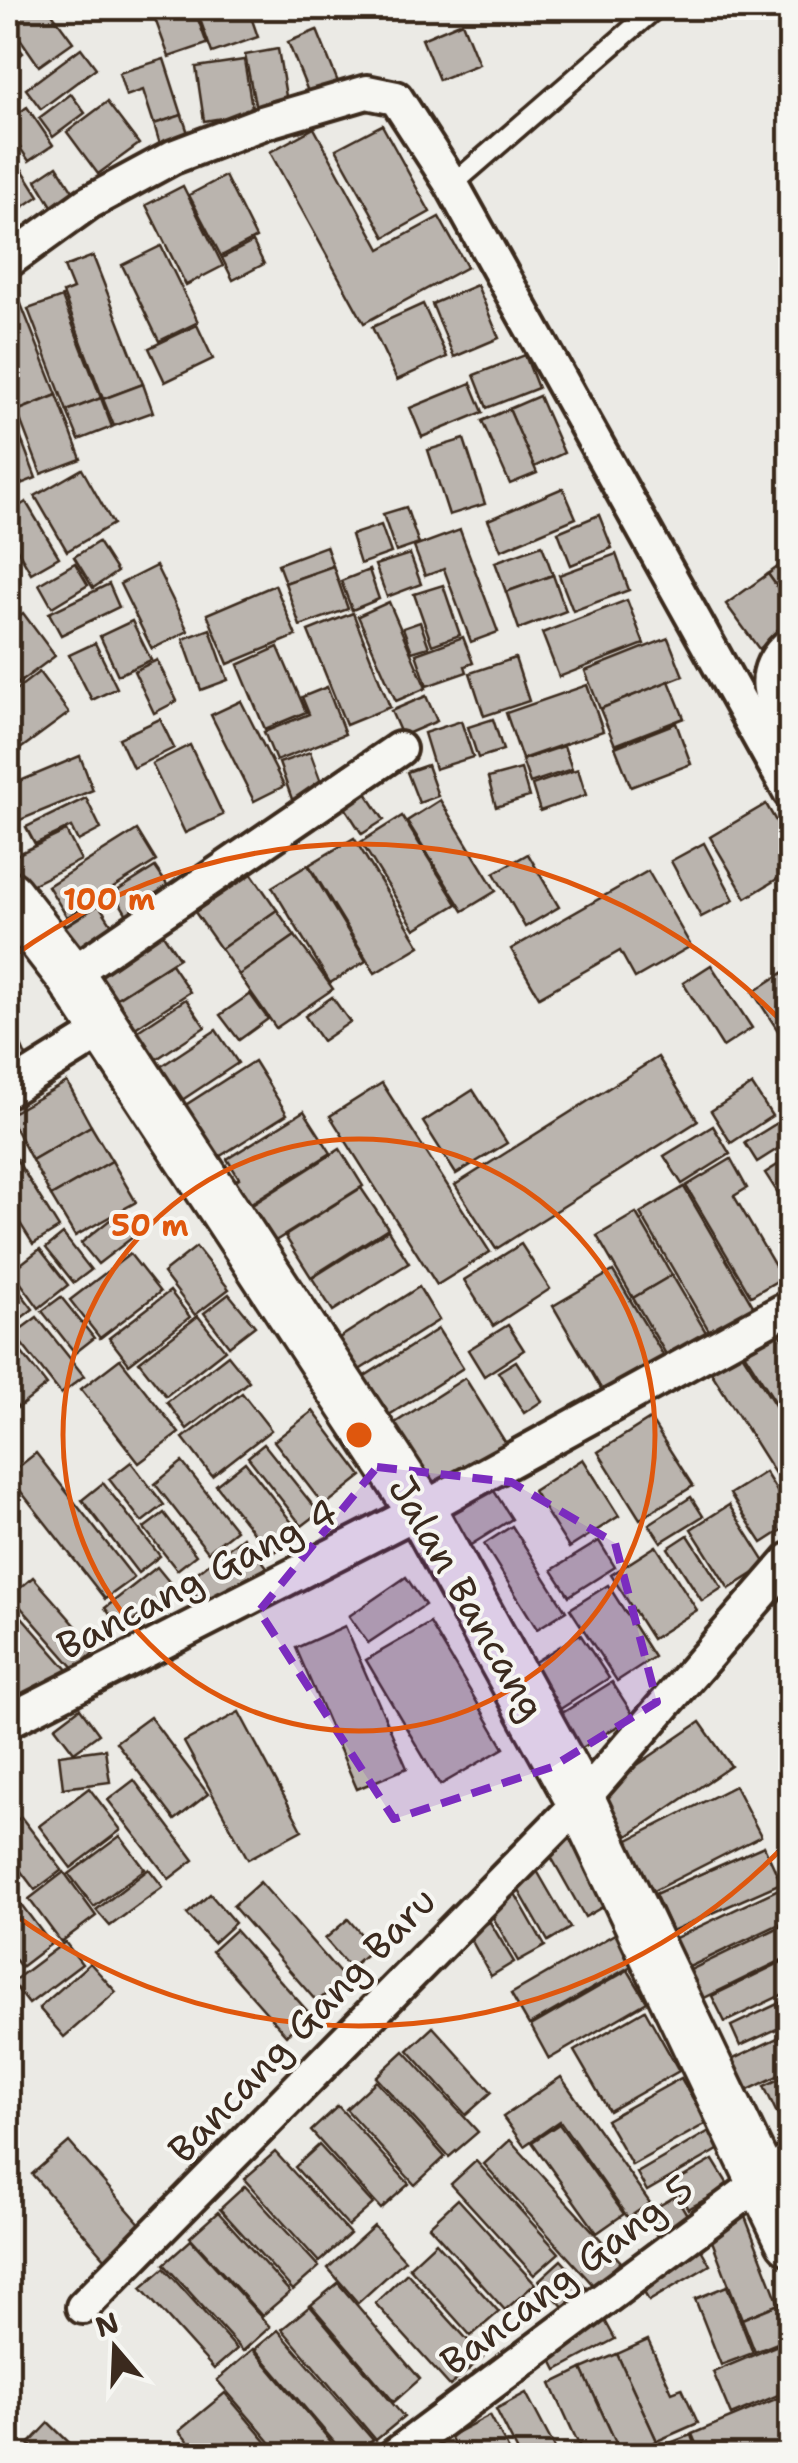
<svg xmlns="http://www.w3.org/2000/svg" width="798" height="2463" font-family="'Shantell Sans',sans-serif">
<rect width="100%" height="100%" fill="#ebeae5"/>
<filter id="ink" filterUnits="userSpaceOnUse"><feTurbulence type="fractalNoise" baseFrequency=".01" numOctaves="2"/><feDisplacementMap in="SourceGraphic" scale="20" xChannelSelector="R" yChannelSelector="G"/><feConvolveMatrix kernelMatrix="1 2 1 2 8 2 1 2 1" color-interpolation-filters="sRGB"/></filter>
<g filter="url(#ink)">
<g fill="#bab4ae" stroke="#3b2a1e" stroke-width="2.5">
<polygon points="8,8 48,8 73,42 39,66 8,21"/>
<polygon points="151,8 194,8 207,44 169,57"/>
<polygon points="196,8 248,8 258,37 212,53"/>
<polygon points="375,8 400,8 378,16"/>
<polygon points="462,22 479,64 439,80 422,39"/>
<polygon points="317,30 340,87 311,99 288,42"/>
<polygon points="8,34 23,53 8,65"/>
<polygon points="81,48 96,68 41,109 26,89"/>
<polygon points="278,49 288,108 257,114 245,55"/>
<polygon points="164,59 182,115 154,124 143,90 126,96 119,73"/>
<polygon points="244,60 253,113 204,121 196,67"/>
<polygon points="71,94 85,113 53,137 39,118"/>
<polygon points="107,102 139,144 98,174 67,132"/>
<polygon points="27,107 53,145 29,161 8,130 8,121"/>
<polygon points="182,115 191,142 162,151 154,124"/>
<polygon points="382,125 430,212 385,237 336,149"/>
<polygon points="314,128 380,249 439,217 467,267 364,323 270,152"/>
<polygon points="8,147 39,196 14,213 8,203"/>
<polygon points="57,166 80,202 58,216 36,180"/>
<polygon points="225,176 256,238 221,256 189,195"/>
<polygon points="183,186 223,266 186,285 146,205"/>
<polygon points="253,242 264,264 233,280 222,258"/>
<polygon points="161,246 198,322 159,341 122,265"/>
<polygon points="93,256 143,384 103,399 63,293 73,289 64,267"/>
<polygon points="477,285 499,338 454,357 432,304"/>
<polygon points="62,297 101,398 67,411 28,309"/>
<polygon points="21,304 57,395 17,411 8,388 8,310"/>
<polygon points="423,304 447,357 397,380 372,327"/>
<polygon points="197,325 213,359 165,382 149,348"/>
<polygon points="525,355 538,388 487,408 474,375"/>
<polygon points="471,383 483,412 422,437 410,408"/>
<polygon points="143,384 153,412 114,426 103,399"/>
<polygon points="57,395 81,459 41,474 17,411"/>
<polygon points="539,396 564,453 534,467 509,409"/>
<polygon points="101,398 112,427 79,440 67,411"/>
<polygon points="8,404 23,444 8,450"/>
<polygon points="509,409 537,473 510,484 482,421"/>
<polygon points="464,439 485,504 449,515 428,450"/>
<polygon points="23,444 36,478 8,489 8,450"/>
<polygon points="82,469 113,524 67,551 35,496"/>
<polygon points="563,488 576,518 501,550 488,520"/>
<polygon points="26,502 59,557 31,573 8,534 8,513"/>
<polygon points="406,507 419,544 396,552 383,514"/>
<polygon points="599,515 612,548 571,565 558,532"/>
<polygon points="381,525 391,553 360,564 351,535"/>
<polygon points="460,530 498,632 471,642 444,569 425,576 414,547"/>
<polygon points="98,542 117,572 93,588 74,557"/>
<polygon points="542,545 553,575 506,592 495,562"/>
<polygon points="326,546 333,566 285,583 278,564"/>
<polygon points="410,554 421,584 387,597 375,565"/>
<polygon points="616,554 629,590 573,611 559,575"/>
<polygon points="790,558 790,605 768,574"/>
<polygon points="75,563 88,585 52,607 39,584"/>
<polygon points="156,566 188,631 152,649 120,584"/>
<polygon points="333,566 348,609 300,626 285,583"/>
<polygon points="369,570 379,599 352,610 341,581"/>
<polygon points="768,574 790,605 790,626 759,649 726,604"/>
<polygon points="553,575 566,611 519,629 506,592"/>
<polygon points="109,584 119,607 61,635 49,613"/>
<polygon points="275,585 296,636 228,664 207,614"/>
<polygon points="443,585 460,635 432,645 414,594"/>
<polygon points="627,600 644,644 559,677 542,633"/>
<polygon points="389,602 426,688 396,701 358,616"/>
<polygon points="23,613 55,656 8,691 8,624"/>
<polygon points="353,613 390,707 346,725 308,631"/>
<polygon points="132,621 151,660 118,675 100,636"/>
<polygon points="420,622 429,647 412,652 403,628"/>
<polygon points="210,629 228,680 201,690 183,639"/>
<polygon points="463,637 473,663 465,666 467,672 427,686 416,654"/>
<polygon points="668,638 683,676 600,709 585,671"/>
<polygon points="95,643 117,688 92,700 69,655"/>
<polygon points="278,647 306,712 265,729 238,665"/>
<polygon points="515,658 529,701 484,716 470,673"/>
<polygon points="157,660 177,701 154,713 134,671"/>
<polygon points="39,672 69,713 8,758 8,696"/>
<polygon points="669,681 684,718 615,745 600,709"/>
<polygon points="587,685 603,731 522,759 506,713"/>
<polygon points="327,687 345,734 276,761 264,732 309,714 302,697"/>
<polygon points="426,696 437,721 402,736 391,711"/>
<polygon points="241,701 284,786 254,801 211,715"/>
<polygon points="160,719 174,748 133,768 119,738"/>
<polygon points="493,719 503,750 478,758 468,727"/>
<polygon points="461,721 473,757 435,769 424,733"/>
<polygon points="676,723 691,764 631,787 615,747"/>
<polygon points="190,745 223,815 185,833 152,764"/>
<polygon points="564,746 572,769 530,783 522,760"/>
<polygon points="310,752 324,790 293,802 279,763"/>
<polygon points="80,756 93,790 8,825 8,786"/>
<polygon points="427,765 438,796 419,803 407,772"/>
<polygon points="521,769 529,797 496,807 488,778"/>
<polygon points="578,769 586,795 540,811 532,785"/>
<polygon points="360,784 384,820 362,834 339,798"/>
<polygon points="86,798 101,829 78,841 71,827 35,844 26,827"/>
<polygon points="440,800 496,891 463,911 407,821"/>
<polygon points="766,804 790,845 790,871 746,898 710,837"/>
<polygon points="402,816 457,904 415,929 361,842"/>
<polygon points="137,830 156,861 67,917 48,886"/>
<polygon points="66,831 81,860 17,892 8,872 8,859"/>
<polygon points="354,838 420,946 375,973 309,865"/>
<polygon points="704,843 734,900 701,917 671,861"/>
<polygon points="528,854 559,907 525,927 494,873"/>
<polygon points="308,865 366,961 330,983 272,887"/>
<polygon points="155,867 172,892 130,920 114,893"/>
<polygon points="648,871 691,946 635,978 620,951 539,997 511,949"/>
<polygon points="252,874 277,910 221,949 195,912"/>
<polygon points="99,905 116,931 77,955 61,929"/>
<polygon points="277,910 295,936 239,975 221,949"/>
<polygon points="157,925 179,958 106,1005 85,972"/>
<polygon points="295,936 333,989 276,1028 239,975"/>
<polygon points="171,964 190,992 126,1034 106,1005"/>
<polygon points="711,965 752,1028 723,1047 683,983"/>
<polygon points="790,968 790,1036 784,1040 753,992"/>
<polygon points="250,994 268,1019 239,1040 220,1015"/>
<polygon points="332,997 350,1022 322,1041 305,1016"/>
<polygon points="186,999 205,1027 140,1070 121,1042"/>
<polygon points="14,1029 32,1070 8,1081 8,1031"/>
<polygon points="216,1030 238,1063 173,1106 151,1073"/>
<polygon points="658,1057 698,1121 496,1249 455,1185"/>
<polygon points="254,1061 287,1114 214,1160 181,1108"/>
<polygon points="67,1082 91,1126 32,1160 8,1115"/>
<polygon points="382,1083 490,1252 437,1285 330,1116"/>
<polygon points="752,1085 772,1116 731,1143 711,1111"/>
<polygon points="473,1090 507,1143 456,1174 423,1122"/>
<polygon points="304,1111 331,1153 232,1215 217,1192 239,1178 227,1159"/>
<polygon points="790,1115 790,1141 757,1162 745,1143"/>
<polygon points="91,1126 112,1161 51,1196 32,1160"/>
<polygon points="713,1126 730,1154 682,1184 664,1156"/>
<polygon points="8,1146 59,1228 33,1244 8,1204"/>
<polygon points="340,1149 363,1186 256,1253 233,1217"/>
<polygon points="790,1157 790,1204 787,1207 765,1173"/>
<polygon points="731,1159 747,1188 734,1196 782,1278 751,1296 686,1186"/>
<polygon points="112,1161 136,1202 75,1236 51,1196"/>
<polygon points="684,1187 755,1309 711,1334 640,1213"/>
<polygon points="361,1188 388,1228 311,1277 285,1236"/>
<polygon points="636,1213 672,1275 633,1298 597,1236"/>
<polygon points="116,1215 133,1237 98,1264 81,1243"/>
<polygon points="388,1230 409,1263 333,1311 312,1278"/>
<polygon points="63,1234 91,1270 74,1283 46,1248"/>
<polygon points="521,1244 550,1289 493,1326 464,1280"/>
<polygon points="196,1247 229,1289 195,1315 163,1273"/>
<polygon points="40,1249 68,1285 39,1308 12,1271"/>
<polygon points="130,1254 160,1292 100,1338 70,1300"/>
<polygon points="613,1271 671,1368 610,1404 553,1306"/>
<polygon points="672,1275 713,1344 674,1368 633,1298"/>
<polygon points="8,1276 33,1309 11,1326 8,1321"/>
<polygon points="419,1287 439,1320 356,1372 336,1340"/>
<polygon points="170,1291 190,1317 129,1364 109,1338"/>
<polygon points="229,1294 255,1326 229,1346 204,1313"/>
<polygon points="61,1297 94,1338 75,1353 42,1311"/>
<polygon points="198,1316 225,1350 166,1396 139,1362"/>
<polygon points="37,1317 84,1376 61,1394 14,1334"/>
<polygon points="508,1325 524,1350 484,1376 468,1350"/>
<polygon points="438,1329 463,1368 378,1422 354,1383"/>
<polygon points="778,1330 790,1349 790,1425 743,1351"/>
<polygon points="11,1339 47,1385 18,1408 8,1395"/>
<polygon points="740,1350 790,1429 790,1488 786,1491 709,1369"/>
<polygon points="228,1355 249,1381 187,1429 167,1402"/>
<polygon points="120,1359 179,1433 139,1463 81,1389"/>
<polygon points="516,1361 542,1401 524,1413 498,1372"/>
<polygon points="465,1378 509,1448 428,1499 384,1430"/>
<polygon points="242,1393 271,1430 212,1476 183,1438"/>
<polygon points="313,1411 362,1476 324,1506 274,1441"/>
<polygon points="650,1419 693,1486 640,1519 598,1452"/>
<polygon points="264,1444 319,1513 302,1526 248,1457"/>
<polygon points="36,1453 134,1578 105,1599 8,1475"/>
<polygon points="583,1459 619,1516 569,1548 533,1491"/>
<polygon points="131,1462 164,1505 142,1522 109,1479"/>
<polygon points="182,1462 236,1530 208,1552 155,1484"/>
<polygon points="245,1462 300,1533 271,1555 216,1485"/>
<polygon points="765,1472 790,1512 790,1525 762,1543 730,1494"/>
<polygon points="103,1483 160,1556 138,1573 82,1500"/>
<polygon points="489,1483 512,1519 469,1546 445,1510"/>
<polygon points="691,1497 703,1516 661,1542 649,1524"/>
<polygon points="8,1503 19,1514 8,1525"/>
<polygon points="729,1505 767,1565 729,1589 691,1529"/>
<polygon points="164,1513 196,1555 177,1570 144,1528"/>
<polygon points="512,1526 566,1611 537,1629 484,1544"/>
<polygon points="688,1535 722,1588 702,1601 668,1548"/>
<polygon points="243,1537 267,1567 209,1613 185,1582"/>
<polygon points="599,1541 615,1567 569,1596 552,1570"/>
<polygon points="656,1546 697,1610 652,1639 611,1575"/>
<polygon points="157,1567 175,1589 122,1630 105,1608"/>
<polygon points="33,1577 97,1650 75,1669 11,1596"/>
<polygon points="406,1577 425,1605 368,1643 349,1616"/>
<polygon points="608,1585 654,1657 617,1681 570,1609"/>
<polygon points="8,1601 69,1671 34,1705 8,1709"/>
<polygon points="430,1623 504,1748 440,1785 366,1660"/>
<polygon points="345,1626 407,1768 357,1789 296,1648"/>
<polygon points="580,1634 609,1678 554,1713 525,1668"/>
<polygon points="612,1682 634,1716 577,1751 556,1717"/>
<polygon points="80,1708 99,1734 74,1752 55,1727"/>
<polygon points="239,1712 302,1830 248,1859 184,1742"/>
<polygon points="150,1717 208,1794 175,1820 116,1742"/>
<polygon points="700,1722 731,1766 628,1836 598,1792"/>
<polygon points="105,1749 110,1782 63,1788 59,1755"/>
<polygon points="134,1780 194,1860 169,1879 108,1800"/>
<polygon points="735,1786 761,1836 647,1894 621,1844"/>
<polygon points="89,1788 121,1830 71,1868 39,1826"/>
<polygon points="21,1817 62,1870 35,1890 8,1854 8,1827"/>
<polygon points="575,1829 616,1899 585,1917 545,1846"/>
<polygon points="120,1836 145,1869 94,1907 69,1874"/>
<polygon points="764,1846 781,1883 672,1931 655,1894"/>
<polygon points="149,1869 163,1887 110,1926 96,1910"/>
<polygon points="536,1869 570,1928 548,1941 514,1882"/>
<polygon points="64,1872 96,1916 61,1942 29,1899"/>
<polygon points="260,1882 344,1978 317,2002 233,1906"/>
<polygon points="787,1885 790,1919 685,1969 671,1940"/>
<polygon points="8,1887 51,1944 21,1967 8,1950"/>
<polygon points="513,1890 545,1946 518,1961 486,1905"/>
<polygon points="210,1894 235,1923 213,1943 187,1914"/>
<polygon points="348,1919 373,1948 350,1968 325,1939"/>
<polygon points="490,1922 514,1962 491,1976 468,1934"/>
<polygon points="790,1922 790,1956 700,2000 686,1972"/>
<polygon points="235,1930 310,2014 286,2035 212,1951"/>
<polygon points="620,1931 638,1962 529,2025 511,1994"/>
<polygon points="65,1942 82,1964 29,2004 12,1982"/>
<polygon points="790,1958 790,1991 725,2022 712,1996"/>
<polygon points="90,1963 116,1992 64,2037 39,2008"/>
<polygon points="628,1970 647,2002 549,2059 531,2026"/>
<polygon points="790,1998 790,2023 740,2046 731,2026"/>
<polygon points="645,2010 679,2071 609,2111 574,2051"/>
<polygon points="433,2027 492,2092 466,2115 408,2050"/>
<polygon points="790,2032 790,2070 744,2092 729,2061"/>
<polygon points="404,2051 478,2132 449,2157 376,2077"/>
<polygon points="790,2074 790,2120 782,2124 764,2086"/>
<polygon points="561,2077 650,2203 628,2218 560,2121 524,2146 503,2117"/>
<polygon points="681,2078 707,2123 632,2165 606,2120"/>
<polygon points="376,2081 445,2157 415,2185 346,2109"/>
<polygon points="338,2106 409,2184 381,2209 311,2131"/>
<polygon points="559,2124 624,2214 597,2233 532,2142"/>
<polygon points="713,2129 723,2147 647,2191 637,2173"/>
<polygon points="510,2140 621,2262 594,2286 484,2164"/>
<polygon points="69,2142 143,2227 106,2259 32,2174"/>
<polygon points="319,2145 373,2204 348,2226 295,2167"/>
<polygon points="275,2152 350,2234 319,2262 244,2179"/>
<polygon points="713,2160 729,2186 688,2209 673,2183"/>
<polygon points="476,2161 559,2253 534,2275 451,2184"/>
<polygon points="245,2186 319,2267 293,2290 220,2209"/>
<polygon points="676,2196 689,2218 657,2236 645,2214"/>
<polygon points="458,2199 535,2284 505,2310 429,2226"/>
<polygon points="218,2212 290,2292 262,2316 190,2237"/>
<polygon points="744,2214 779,2304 742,2319 707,2228"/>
<polygon points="374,2226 405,2260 358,2303 328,2268"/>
<polygon points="191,2240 270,2327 243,2351 164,2264"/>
<polygon points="436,2242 499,2312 471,2336 409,2267"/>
<polygon points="698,2244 710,2265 649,2301 636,2279"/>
<polygon points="561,2260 591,2293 568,2312 539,2280"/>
<polygon points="164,2268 237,2349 214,2369 141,2288"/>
<polygon points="407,2273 483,2357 450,2386 375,2303"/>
<polygon points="338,2283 420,2379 394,2402 311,2305"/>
<polygon points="727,2286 753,2353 721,2365 695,2299"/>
<polygon points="779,2304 790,2338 755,2352 742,2319"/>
<polygon points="310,2306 404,2417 376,2440 282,2329"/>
<polygon points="602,2315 615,2339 557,2370 544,2344"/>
<polygon points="278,2330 373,2440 355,2456 346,2456 255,2349"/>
<polygon points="648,2340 672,2392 682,2388 698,2423 657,2441 617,2354"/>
<polygon points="790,2340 790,2390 731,2415 713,2372"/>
<polygon points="253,2349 343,2456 282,2456 217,2380"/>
<polygon points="617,2354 657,2441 626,2456 622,2456 582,2369"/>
<polygon points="582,2369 622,2456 584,2456 551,2384"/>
<polygon points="225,2393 278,2456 200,2456 179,2431"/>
<polygon points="526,2393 559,2456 520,2456 496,2409"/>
<polygon points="790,2393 790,2451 780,2456 701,2456 692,2434"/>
<polygon points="490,2415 512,2456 460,2456 450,2436"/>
<polygon points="49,2423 83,2456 41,2456 29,2444"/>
<polygon points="691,2435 698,2456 636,2456"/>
</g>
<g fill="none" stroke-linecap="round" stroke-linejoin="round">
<defs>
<polyline id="lane" points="452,185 656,8"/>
<g id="street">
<polyline points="8,261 88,203 173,157 265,122 367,92 396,98 452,185 790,792"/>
<path d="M790,644C756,673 770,701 790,734"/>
<polyline points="70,975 399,749"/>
<polyline points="8,1090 106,1029"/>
<polyline points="8,1721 421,1510 790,1307"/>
<polyline points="83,2307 581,1801 790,1560"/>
<polyline points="394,2456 790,2160"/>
</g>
<polyline id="secondary" points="8,895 70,975 421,1510 581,1801 790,2240"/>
</defs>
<use href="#lane" stroke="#3b2a1e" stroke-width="25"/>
<use href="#street" stroke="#3b2a1e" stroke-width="40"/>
<use href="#secondary" stroke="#3b2a1e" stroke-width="55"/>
<use href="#lane" stroke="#f6f6f2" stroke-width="18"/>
<use href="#street" stroke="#f6f6f2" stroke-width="32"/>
<use href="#secondary" stroke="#f6f6f2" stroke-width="48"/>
</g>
</g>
<path fill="#7b2cbf" fill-opacity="0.2" stroke="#7b2cbf" stroke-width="8" stroke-dasharray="20 12" stroke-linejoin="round" d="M377,1467L511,1482L615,1543L657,1702L552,1767L394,1819L259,1611Z"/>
<g fill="none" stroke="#df570d" stroke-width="5">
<circle cx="359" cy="1435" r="296"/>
<path d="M788 1842A591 591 0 0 1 12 1913M12 957A591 591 0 0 1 788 1028"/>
</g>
<g text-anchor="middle" stroke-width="8" stroke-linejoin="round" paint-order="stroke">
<g font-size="38" fill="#3b2a1e" stroke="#f6f6f2">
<text transform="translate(197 1579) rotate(-27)" y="13">Bancang Gang 4</text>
<text transform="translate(467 1598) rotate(60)" y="13">Jalan Bancang</text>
<text transform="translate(302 2025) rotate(-46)" y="13">Bancang Gang Baru</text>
<text transform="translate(567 2275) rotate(-37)" y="13">Bancang Gang 5</text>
</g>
</g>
<circle cx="359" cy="1435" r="15" fill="#df570d" stroke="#f6f6f2" stroke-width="5"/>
<g font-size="30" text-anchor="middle" font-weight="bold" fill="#df570d" stroke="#f6f6f2" stroke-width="8" stroke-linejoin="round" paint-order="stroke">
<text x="109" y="910">100 m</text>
<text x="150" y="1236">50 m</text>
</g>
<rect width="798" height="2463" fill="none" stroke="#f6f6f2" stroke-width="40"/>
<rect x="20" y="20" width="758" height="2423" fill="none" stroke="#3b2a1e" stroke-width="4" filter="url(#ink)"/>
<g transform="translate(115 2348) rotate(341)" stroke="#f6f6f2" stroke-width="8" paint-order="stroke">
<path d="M0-8L18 38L0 25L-18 38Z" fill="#3b2a1e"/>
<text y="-15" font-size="28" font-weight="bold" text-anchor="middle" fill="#3b2a1e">N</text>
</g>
</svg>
